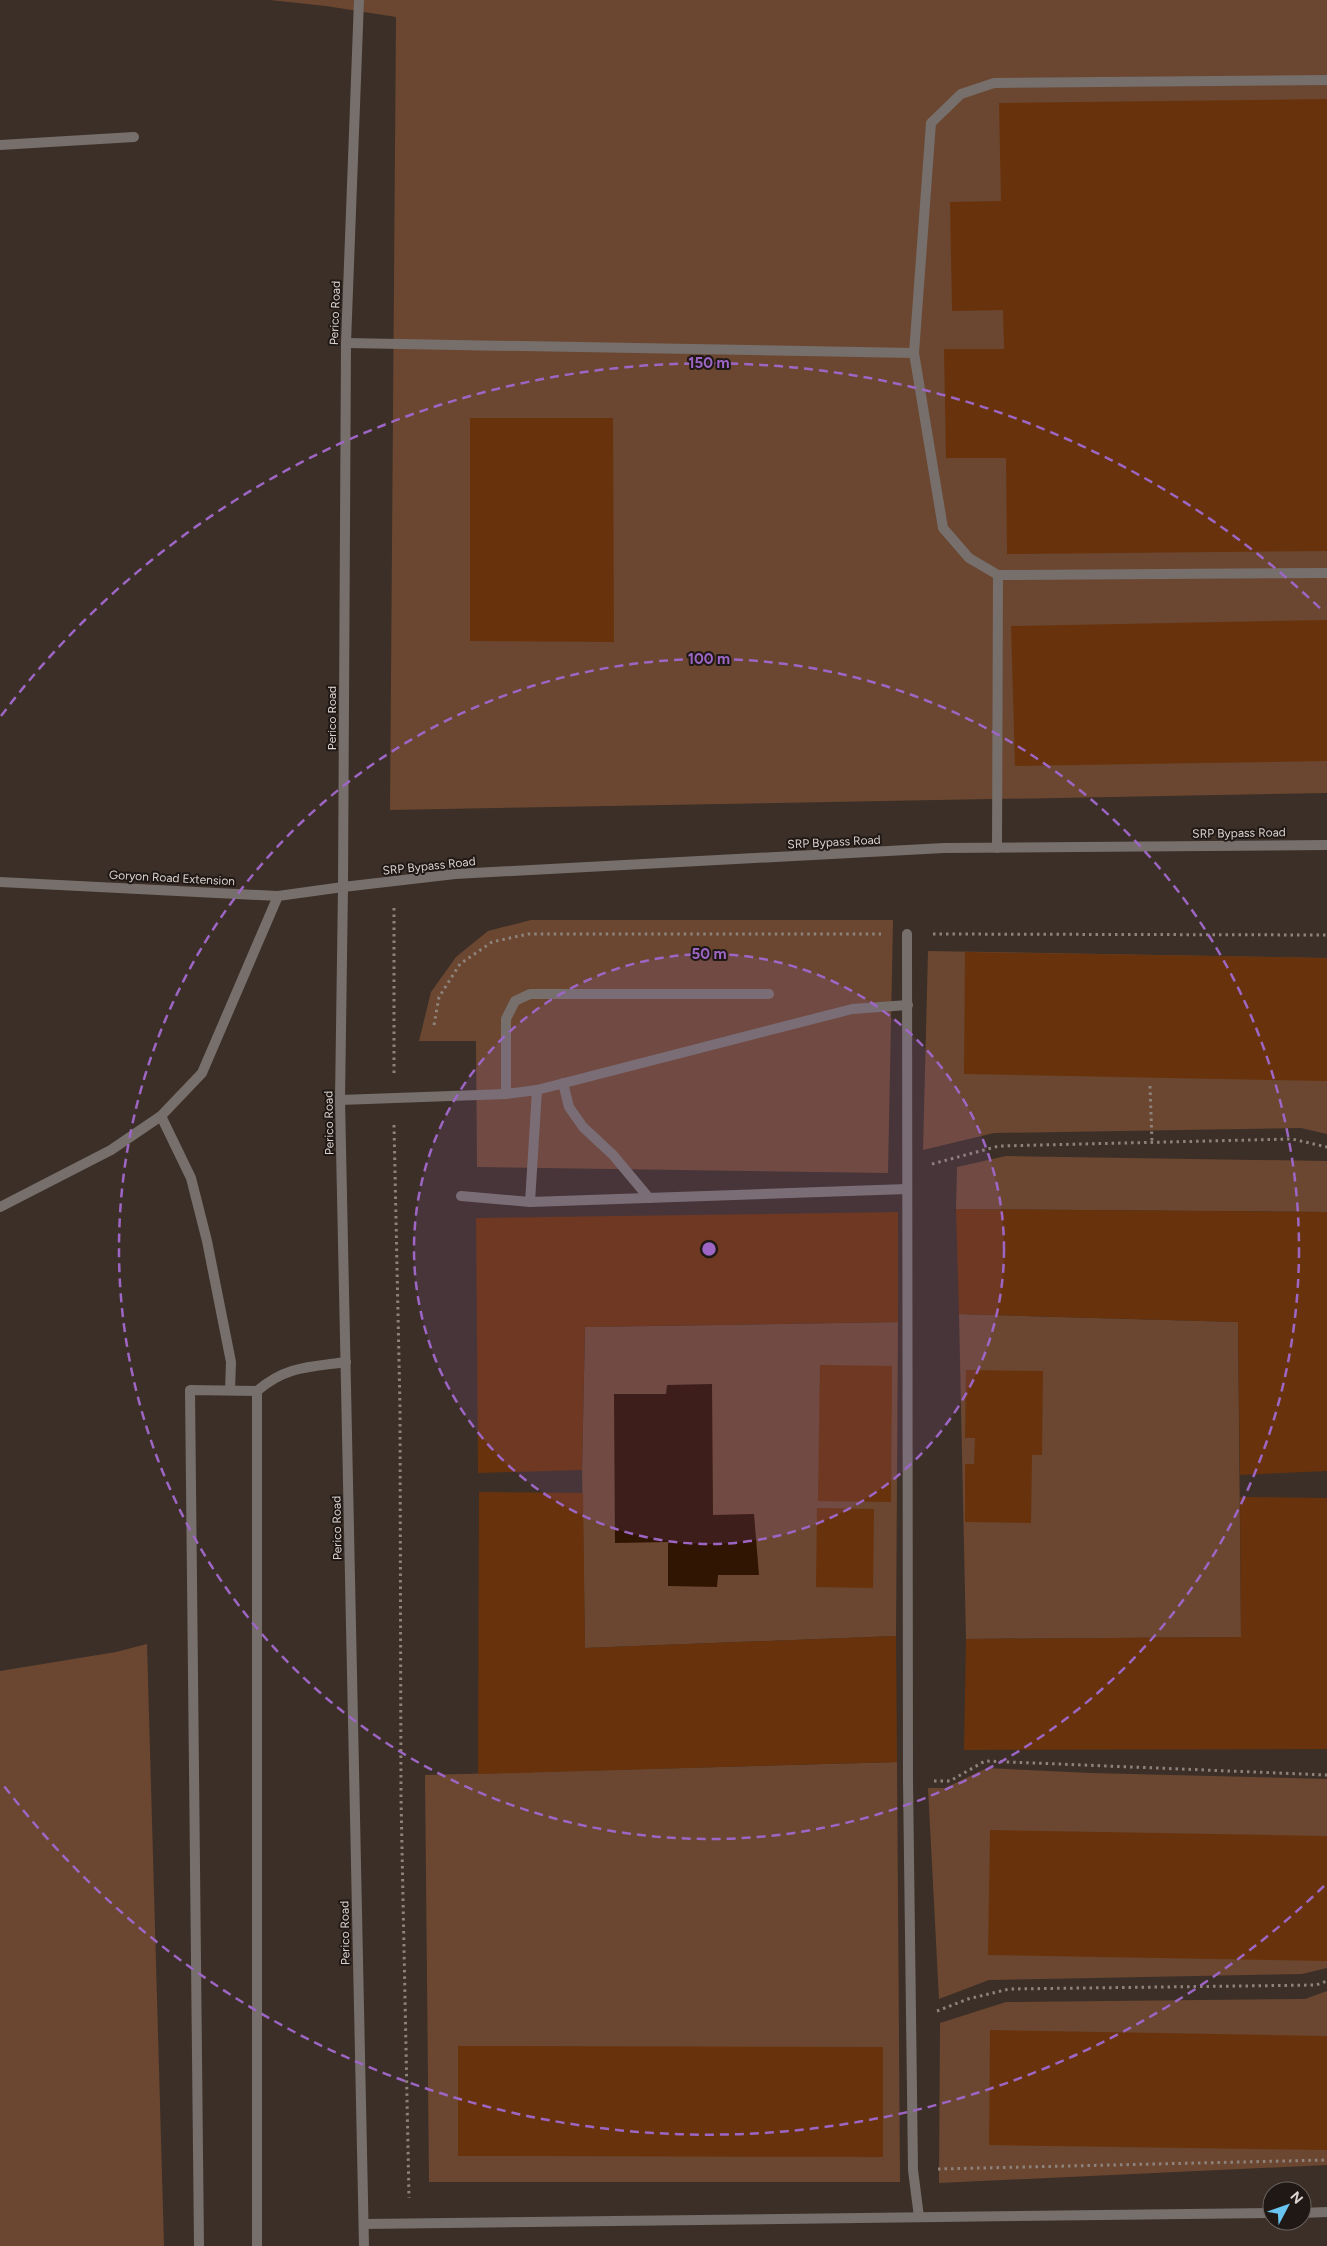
<svg xmlns="http://www.w3.org/2000/svg" width="1327" height="2246" font-family="Figtree,sans-serif">
<rect width="100%" height="100%" fill="#3c2f27"/>
<g fill="#6b4731">
<polygon points="270,0 1327,0 1327,793 390,810 396,17 326,6"/>
<polygon points="531,920 893,920 888,1173 477,1167 476,1041 419,1041 431,992 456,957 488,931"/>
<polygon points="928,951 1327,958 1327,1134 1301,1128 994,1133 923,1150"/>
<polygon points="1006,1156 1327,1161 1327,1212 956,1209 957,1167"/>
<polygon points="959,1314 1238,1322 1241,1637 966,1639"/>
<polygon points="898,1322 896,1636 585,1648 582,1470 585,1327"/>
<polygon points="147,1644 164,2246 0,2246 0,1671 116,1652"/>
<polygon points="897,1762 900,2182 429,2182 425,1775"/>
<polygon points="987,1768 1091,1773 1327,1779 1327,1968 1302,1974 989,1980 939,1999 928,1788 945,1788"/>
<polygon points="1327,1991 1327,2165 939,2183 940,2023 1006,2002 1305,1999"/>
</g>
<polygon fill="#311503" points="712,1384 713,1515 754,1514 759,1575 718,1575 717,1587 668,1586 668,1542 615,1543 614,1394 666,1394 667,1385"/>
<g fill="#68330c">
<polygon points="1327,99 1327,551 1007,554 1006,458 946,458 944,349 1004,349 1003,310 952,311 950,202 1001,201 999,103"/>
<polygon points="470,418 613,418 614,642 470,641"/>
<polygon points="1327,620 1327,761 1015,766 1011,626"/>
<polygon points="965,952 1327,958 1327,1081 964,1074"/>
<polygon points="956,1209 1327,1212 1327,1471 1240,1475 1238,1322 959,1314"/>
<polygon points="898,1212 898,1322 585,1327 582,1470 478,1473 476,1218"/>
<polygon points="820,1365 892,1366 891,1502 818,1501"/>
<polygon points="966,1370 1043,1371 1042,1455 1032,1455 1031,1523 965,1522 965,1464 974,1464 975,1438 965,1438"/>
<polygon points="479,1492 583,1493 585,1648 896,1636 897,1762 478,1774"/>
<polygon points="1240,1497 1327,1498 1327,1749 964,1750 966,1639 1241,1637"/>
<polygon points="817,1508 874,1509 873,1588 816,1587"/>
<polygon points="990,1830 1327,1836 1327,1961 988,1955"/>
<polygon points="990,2030 1327,2036 1327,2150 989,2145"/>
<polygon points="458,2046 883,2047 883,2157 458,2156"/>
</g>
<g fill="none" stroke-linecap="round" stroke-linejoin="round">
<g stroke="#8e837c" stroke-width="3" stroke-dasharray="2.5 4" stroke-linecap="butt">
<polyline points="933,934 1327,935"/>
<polyline points="434,1025 439,997 460,964 492,942 528,934 881,934"/>
<polyline points="394,1073 394,907"/>
<polyline points="1150,1086 1152,1142"/>
<polyline points="394,1125 400,1408 401,1798 409,2198"/>
<polyline points="932,1164 999,1146 1292,1139 1327,1147"/>
<polyline points="934,1781 950,1781 985,1761 1327,1775"/>
<polyline points="937,2011 968,1999 1009,1989 1316,1985 1327,1981"/>
<polyline points="938,2169 1327,2160"/>
</g>
<g stroke="#766f6b" stroke-width="10">
<polyline points="0,145 134,137"/>
<polyline points="346,343 914,353 931,123 961,94 994,83 1327,80"/>
<polyline points="914,353 943,528 969,558 998,575 1327,573"/>
<polyline points="997,848 998,575"/>
<polyline points="0,882 278,896 343,887 346,343 359,0"/>
<polyline points="563,1083 569,1107 583,1127 613,1155 649,1198"/>
<polyline points="506,1094 506,1019 515,1001 530,994 769,994"/>
<polyline points="161,1116 191,1178 207,1241 231,1362 230,1390"/>
<polyline points="461,1196 530,1202 907,1189"/>
<polyline points="530,1202 537,1090"/>
<polyline points="0,1207 111,1150 161,1116 202,1073 278,896"/>
</g>
<g stroke="#766f6b" stroke-width="10">
<polyline points="907,934 908,1780 913,2170 919,2217"/>
<polyline points="340,1100 506,1094 537,1090 852,1009 908,1005"/>
<polyline points="257,1391 257,2246"/>
<path d="M257,1391C286,1366 310,1367 346,1362"/>
<polyline points="1302,2213 1327,2212"/>
<polyline points="364,2224 1272,2213"/>
<polyline points="199,2246 190,1390 257,1391"/>
<polyline points="364,2246 340,1100 343,887 455,874 944,848 1327,845"/>
</g>
</g>
<circle cx="709" cy="1249" r="295" fill="#9d66c4" fill-opacity=".12"/>
<g fill="none" stroke="#9d66c4" stroke-width="2.5" stroke-dasharray="9 6">
<circle cx="709" cy="1249" r="295"/>
<circle cx="709" cy="1249" r="590"/>
<path d="M1324 1886A886 886 0 0 1 1 1782M1 716A886 886 0 0 1 1324 612"/>
</g>
<g text-anchor="middle" stroke-width="4" stroke-linejoin="round" paint-order="stroke">
<g font-size="12" fill="#dcd3ce" stroke="#1f1815">
<text transform="translate(335 313) rotate(-88)" y="4">Perico Road</text>
<text transform="translate(332 718) rotate(-90)" y="4">Perico Road</text>
<text transform="translate(1239 833) rotate(-1)" y="4">SRP Bypass Road</text>
<text transform="translate(834 842) rotate(-3)" y="4">SRP Bypass Road</text>
<text transform="translate(429 866) rotate(-6)" y="4">SRP Bypass Road</text>
<text transform="translate(172 878) rotate(3)" y="4">Goryon Road Extension</text>
<text transform="translate(329 1123) rotate(-91)" y="4">Perico Road</text>
<text transform="translate(337 1528) rotate(-91)" y="4">Perico Road</text>
<text transform="translate(345 1933) rotate(-91)" y="4">Perico Road</text>
</g>
</g>
<circle cx="709" cy="1249" r="8" fill="#9d66c4" stroke="#1f1815" stroke-width="2.5"/>
<g font-size="15" text-anchor="middle" font-weight="bold" fill="#9d66c4" stroke="#1f1815" stroke-width="4" stroke-linejoin="round" paint-order="stroke">
<text x="709" y="368">150 m</text>
<text x="709" y="664">100 m</text>
<text x="709" y="959">50 m</text>
</g>
<g transform="translate(1287 2206) rotate(49)"><circle r="24" fill="#1f1815" stroke="#6b635f"/>
<path d="M0-4L9 19L0 12L-9 19Z" fill="#68c4f0"/>
<text y="-8" font-size="14" font-weight="bold" text-anchor="middle" fill="#dcd3ce">N</text>
</g>
</svg>
